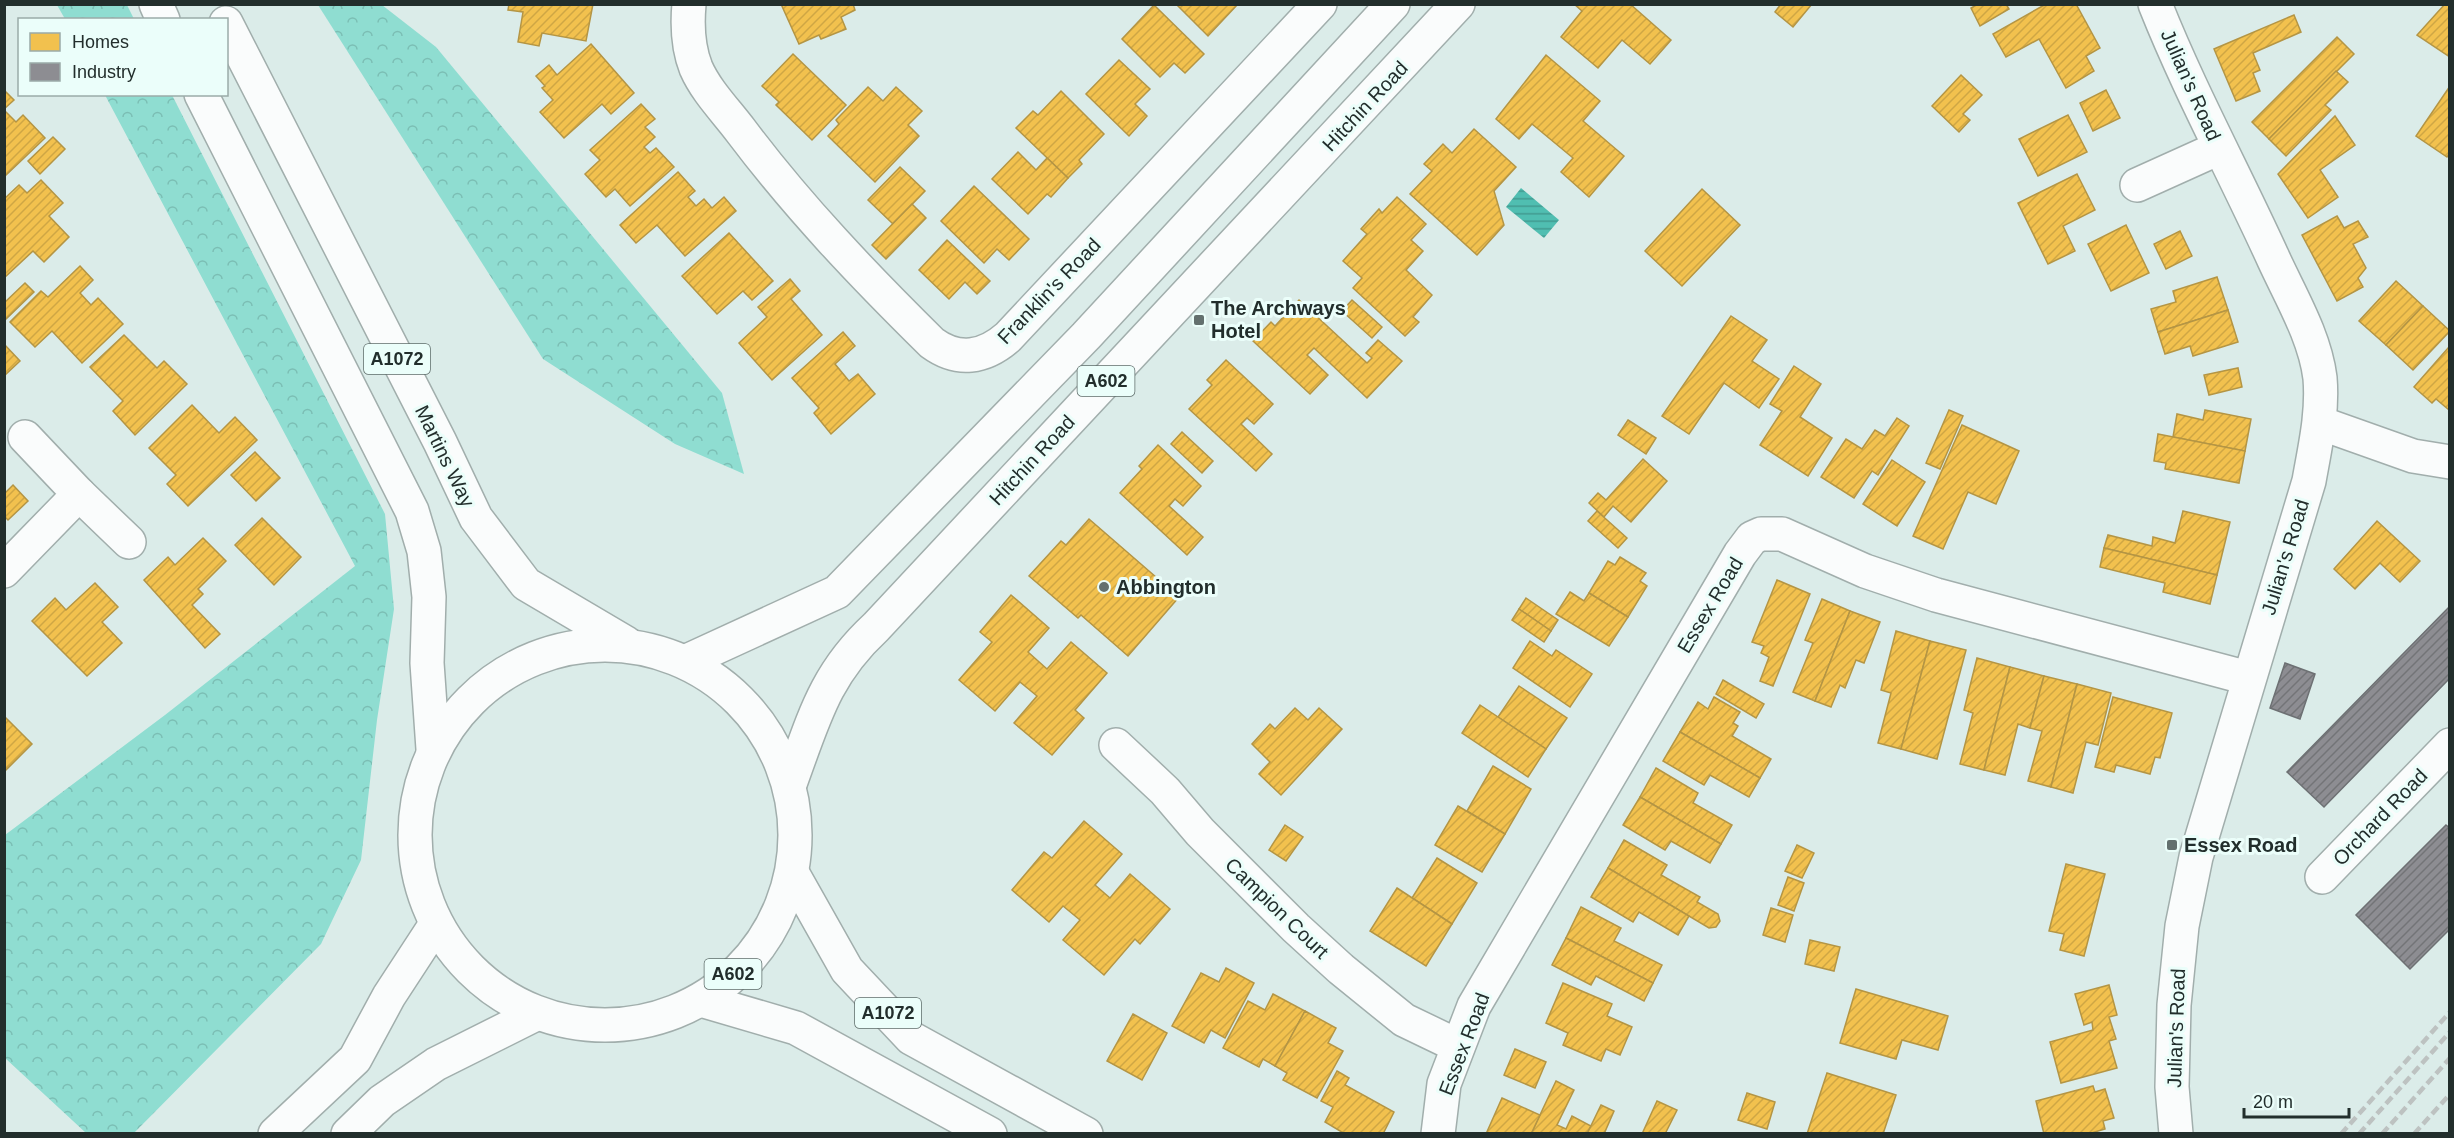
<svg xmlns="http://www.w3.org/2000/svg" width="2454" height="1138" font-family="Helvetica,sans-serif">
<defs>
<pattern id="forest-crowns" width="20" height="18" patternUnits="userSpaceOnUse" patternTransform="scale(1.5)"><rect width="20" height="18" fill="#8fddd1"/><path d="M2 6a3 3 0 1 1 6 0M12 15a3 3 0 1 1 6 0" fill="none" stroke="#7bbeb4"/></pattern>
<pattern id="water-rules" width="6" height="5" patternUnits="userSpaceOnUse" patternTransform="scale(1.5)"><rect width="6" height="5" fill="#50beb1"/><path d="M0 2.5h6" fill="none" stroke="#429b90"/></pattern>
<pattern id="homes-hatch" width="6" height="6" patternUnits="userSpaceOnUse" patternTransform="scale(1.5)"><rect width="6" height="6" fill="#f2c14e"/><path d="M-1 1l2-2M0 6l6-6M5 7l2-2" fill="none" stroke="#cfa644"/></pattern>
<pattern id="industry-hatch" width="6" height="6" patternUnits="userSpaceOnUse" patternTransform="scale(1.5)"><rect width="6" height="6" fill="#8d8d92"/><path d="M-1 1l2-2M0 6l6-6M5 7l2-2" fill="none" stroke="#737477"/></pattern>
</defs>
<rect width="100%" height="100%" fill="#dbece9"/>
<g fill="url(#forest-crowns)">
<polygon points="57,5 127,5 134,19 65,19"/>
<polygon points="318,5 382,5 436,47 722,393 744,474 675,444 543,359"/>
<polygon points="105,95 172,95 385,514 394,609 377,720 361,860 321,944 133,1134 86,1133 5,1058 5,835 165,715 355,566"/>
</g>
<polygon fill="url(#water-rules)" points="1521,188 1559,220 1544,238 1506,207"/>
<g fill="url(#homes-hatch)" stroke="#b49544" stroke-width="1.5">
<polygon points="509,4 593,4 586,41 542,33 539,46 518,42 523,12 508,10"/>
<polygon points="781,4 853,4 855,10 841,17 846,29 821,39 819,35 799,44"/>
<polygon points="1176,4 1238,4 1208,36"/>
<polygon points="1574,4 1630,4 1671,40 1650,64 1622,40 1598,68 1561,37 1582,11"/>
<polygon points="1781,4 1812,4 1793,27 1775,12"/>
<polygon points="1978,4 2006,4 2009,9 1980,26 1971,8"/>
<polygon points="2046,4 2076,4 2100,48 2086,56 2094,71 2066,88 2039,39 2006,57 1993,34"/>
<polygon points="2445,4 2450,4 2450,57 2417,35"/>
<polygon points="1154,5 1204,54 1185,73 1174,63 1160,77 1122,39"/>
<polygon points="2294,15 2301,32 2253,53 2260,70 2253,73 2260,91 2236,101 2214,49"/>
<polygon points="2337,37 2354,54 2269,139 2252,122"/>
<polygon points="591,44 634,93 611,114 602,104 564,138 540,112 553,100 542,88 545,86 536,76 549,65 557,75"/>
<polygon points="793,54 846,105 812,140 776,105 779,102 762,86"/>
<polygon points="1546,55 1600,101 1583,121 1624,156 1589,197 1561,172 1573,158 1532,124 1519,139 1496,119"/>
<polygon points="1119,60 1150,89 1135,104 1147,116 1129,136 1086,94"/>
<polygon points="2336,71 2348,82 2325,105 2331,110 2286,156 2269,139"/>
<polygon points="1961,75 1982,95 1963,114 1970,120 1959,132 1932,106"/>
<polygon points="2450,86 2450,153 2447,157 2416,136"/>
<polygon points="868,87 883,101 896,87 922,111 908,125 919,136 875,182 828,136 839,124 836,120"/>
<polygon points="4,90 14,100 4,109"/>
<polygon points="2106,90 2120,118 2093,131 2080,103"/>
<polygon points="1061,91 1104,134 1079,160 1082,164 1068,178 1016,128 1033,111 1038,115"/>
<polygon points="641,104 655,119 645,127 655,137 644,147 650,153 656,148 674,167 630,206 615,189 606,197 585,174 600,160 590,150"/>
<polygon points="4,110 16,122 23,115 45,138 5,176"/>
<polygon points="2068,115 2087,152 2038,176 2019,139"/>
<polygon points="2335,116 2355,145 2320,170 2338,197 2308,218 2278,174"/>
<polygon points="1474,129 1516,167 1494,191 1504,225 1477,255 1410,194 1432,171 1424,164 1443,144 1452,153"/>
<polygon points="53,137 65,149 40,174 28,161"/>
<polygon points="1018,152 1036,170 1047,158 1068,178 1051,197 1047,194 1028,214 992,179"/>
<polygon points="900,167 925,191 893,224 868,200"/>
<polygon points="678,172 695,191 688,197 696,206 704,199 712,208 724,197 736,211 685,256 657,225 636,243 620,225"/>
<polygon points="2077,174 2095,210 2063,226 2075,251 2048,264 2018,203"/>
<polygon points="41,180 63,203 49,216 69,237 44,262 33,251 4,278 4,199 19,185 27,193"/>
<polygon points="974,186 1029,239 1009,260 997,249 984,263 941,221"/>
<polygon points="1702,189 1740,225 1682,286 1645,251"/>
<polygon points="1397,197 1426,224 1411,240 1423,251 1406,270 1432,295 1413,317 1419,322 1405,336 1353,288 1362,278 1343,261 1367,234 1361,229 1379,209 1382,213"/>
<polygon points="912,204 926,218 886,259 872,245"/>
<polygon points="2337,216 2344,228 2358,221 2368,237 2353,244 2366,268 2358,278 2363,287 2337,301 2302,235"/>
<polygon points="2126,225 2149,273 2111,291 2088,244"/>
<polygon points="2180,231 2192,256 2166,269 2154,244"/>
<polygon points="729,233 773,281 752,300 743,291 717,314 682,276"/>
<polygon points="947,240 990,281 977,294 965,282 949,299 919,270"/>
<polygon points="80,266 93,280 80,293 91,305 98,298 123,324 82,363 52,331 35,347 10,322 41,291 48,297"/>
<polygon points="2217,277 2228,310 2158,332 2151,309 2176,302 2173,291"/>
<polygon points="790,279 800,291 791,299 822,335 772,380 739,343 767,317 758,307"/>
<polygon points="2396,281 2423,306 2386,345 2359,321"/>
<polygon points="25,283 34,292 4,321 4,303"/>
<polygon points="1299,300 1367,363 1372,358 1366,353 1378,340 1402,361 1367,398 1314,348 1307,355 1328,375 1310,394 1253,341 1271,322 1275,326"/>
<polygon points="1352,300 1382,327 1372,338 1342,311"/>
<polygon points="2423,306 2450,331 2413,370 2386,345"/>
<polygon points="2228,310 2238,342 2193,356 2190,346 2165,354 2158,332"/>
<polygon points="1731,316 1767,340 1752,361 1779,379 1759,408 1724,383 1689,434 1662,416"/>
<polygon points="843,332 855,346 835,364 849,381 858,374 875,394 831,434 814,413 819,408 792,378"/>
<polygon points="124,335 157,368 164,361 187,384 135,435 113,411 123,401 90,367"/>
<polygon points="4,344 20,361 4,376"/>
<polygon points="2448,348 2450,350 2449,410 2436,399 2432,403 2414,387"/>
<polygon points="1226,360 1273,404 1254,424 1247,418 1241,424 1272,454 1256,471 1189,409 1212,385 1207,380"/>
<polygon points="1794,366 1821,384 1800,417 1832,438 1808,476 1760,445 1782,411 1770,404"/>
<polygon points="2238,368 2242,387 2209,395 2204,375"/>
<polygon points="192,405 219,433 235,417 257,440 188,506 167,484 176,475 149,448"/>
<polygon points="1949,410 1963,416 1940,469 1926,463"/>
<polygon points="2205,410 2251,419 2245,451 2173,437 2177,414 2203,420"/>
<polygon points="1897,418 1909,426 1878,475 1872,471 1854,498 1821,477 1846,439 1862,449 1875,430 1885,436"/>
<polygon points="1628,420 1656,438 1646,454 1618,435"/>
<polygon points="1962,425 2019,451 1996,504 1968,492 1943,549 1913,536"/>
<polygon points="1182,432 1213,461 1202,473 1171,444"/>
<polygon points="2158,434 2245,451 2239,483 2165,469 2166,463 2154,461"/>
<polygon points="1158,445 1201,486 1183,506 1175,499 1169,506 1203,537 1187,555 1120,493 1142,469 1139,466"/>
<polygon points="255,452 280,478 256,501 231,475"/>
<polygon points="1643,459 1667,481 1631,522 1613,506 1604,517 1589,503 1598,493 1606,500"/>
<polygon points="1892,460 1925,482 1897,526 1863,504"/>
<polygon points="13,485 28,501 8,520 4,516 4,494"/>
<polygon points="1597,511 1627,538 1618,548 1588,521"/>
<polygon points="2183,511 2230,522 2217,575 2104,548 2108,535 2152,546 2153,537 2175,543"/>
<polygon points="262,518 301,557 274,585 235,545"/>
<polygon points="1089,519 1179,597 1128,656 1081,615 1078,618 1029,576 1061,541 1066,545"/>
<polygon points="2377,521 2420,561 2400,582 2380,563 2355,589 2334,569"/>
<polygon points="203,538 226,561 198,589 203,594 192,605 220,634 205,648 144,580 168,557 175,565"/>
<polygon points="2104,548 2217,575 2210,604 2163,592 2165,583 2100,567"/>
<polygon points="1620,557 1646,573 1640,581 1647,586 1628,617 1589,593 1608,561 1615,565"/>
<polygon points="1777,580 1810,594 1773,686 1760,681 1769,657 1761,653 1764,646 1752,642"/>
<polygon points="95,583 118,607 102,622 122,643 87,676 32,621 55,598 66,610"/>
<polygon points="1570,592 1584,601 1589,593 1628,617 1609,646 1556,614"/>
<polygon points="1011,595 1049,628 1028,652 1047,669 1071,642 1107,673 1075,710 1084,718 1052,755 1014,723 1037,696 1020,682 995,711 959,680 992,642 980,632"/>
<polygon points="1526,598 1558,620 1551,631 1519,609"/>
<polygon points="1822,599 1850,611 1815,701 1793,692 1813,643 1805,640"/>
<polygon points="1519,609 1551,631 1544,642 1512,620"/>
<polygon points="1850,611 1880,622 1864,663 1856,660 1845,688 1840,685 1831,707 1815,701"/>
<polygon points="1896,631 1930,641 1901,749 1878,743 1891,693 1881,690"/>
<polygon points="1530,641 1552,656 1556,650 1592,674 1570,707 1513,668"/>
<polygon points="1930,641 1966,650 1937,759 1901,749"/>
<polygon points="1977,658 2010,667 1984,770 1960,764 1973,713 1964,710"/>
<polygon points="2010,667 2044,676 2030,728 2018,724 2005,775 1984,770"/>
<polygon points="2044,676 2077,684 2051,787 2028,781 2042,731 2030,728"/>
<polygon points="1723,680 1764,704 1756,718 1716,694"/>
<polygon points="2077,684 2111,693 2098,745 2086,742 2073,793 2051,787"/>
<polygon points="1519,686 1567,718 1546,749 1498,717"/>
<polygon points="1714,697 1740,712 1733,723 1738,726 1732,736 1771,759 1760,778 1680,732 1698,702 1708,709"/>
<polygon points="2113,697 2172,713 2160,758 2155,757 2150,774 2116,765 2114,772 2095,767"/>
<polygon points="1480,705 1546,749 1528,777 1462,733"/>
<polygon points="1295,708 1308,720 1319,708 1342,729 1281,795 1259,774 1270,762 1252,744 1270,724 1275,729"/>
<polygon points="4,716 32,744 4,772"/>
<polygon points="1680,732 1760,778 1749,797 1710,775 1704,785 1663,761"/>
<polygon points="1493,766 1531,789 1505,834 1467,811"/>
<polygon points="1656,768 1698,793 1693,803 1732,825 1721,844 1640,797"/>
<polygon points="1640,797 1721,844 1710,863 1671,841 1665,850 1623,825"/>
<polygon points="1458,806 1505,834 1482,872 1435,845"/>
<polygon points="1084,821 1122,854 1095,885 1110,898 1130,874 1170,909 1140,944 1135,939 1104,975 1063,940 1080,920 1063,906 1049,922 1012,890 1044,852 1052,858"/>
<polygon points="1285,825 1303,837 1286,861 1269,850"/>
<polygon points="1624,840 1667,865 1661,875 1700,897 1697,902 1718,914 1720,921 1716,927 1709,928 1608,868"/>
<polygon points="1797,845 1814,853 1802,878 1785,871"/>
<polygon points="1437,858 1477,883 1452,924 1412,898"/>
<polygon points="2066,864 2105,874 2084,956 2060,950 2064,934 2049,931"/>
<polygon points="1608,868 1689,916 1678,935 1639,912 1633,922 1591,897"/>
<polygon points="1788,877 1804,883 1794,911 1778,905"/>
<polygon points="1397,888 1452,924 1426,966 1370,931"/>
<polygon points="1581,907 1621,928 1614,941 1662,965 1653,983 1566,938"/>
<polygon points="1771,908 1793,915 1785,942 1763,935"/>
<polygon points="1566,938 1653,983 1644,1001 1596,976 1591,985 1552,965"/>
<polygon points="1810,940 1840,947 1834,971 1805,964"/>
<polygon points="1226,968 1254,983 1225,1038 1211,1030 1204,1043 1172,1026 1201,973 1219,982"/>
<polygon points="1563,983 1612,1004 1607,1016 1632,1027 1620,1055 1606,1049 1601,1061 1563,1045 1568,1033 1546,1023"/>
<polygon points="2109,985 2117,1015 2109,1017 2116,1039 2109,1041 2117,1068 2061,1083 2050,1042 2093,1030 2092,1022 2084,1025 2075,994"/>
<polygon points="1856,989 1948,1016 1938,1050 1902,1040 1896,1059 1840,1043"/>
<polygon points="1273,994 1305,1011 1275,1066 1263,1059 1259,1067 1223,1048 1248,1001 1265,1010"/>
<polygon points="1305,1011 1336,1028 1328,1043 1343,1051 1317,1098 1283,1080 1287,1073 1275,1066"/>
<polygon points="1133,1014 1167,1033 1142,1080 1107,1061"/>
<polygon points="1515,1049 1546,1062 1535,1088 1504,1075"/>
<polygon points="1337,1071 1349,1078 1345,1085 1394,1112 1383,1134 1345,1134 1325,1122 1333,1107 1321,1101"/>
<polygon points="1827,1073 1896,1095 1883,1134 1807,1134"/>
<polygon points="1556,1081 1574,1090 1557,1125 1566,1129 1572,1116 1591,1126 1587,1134 1531,1134"/>
<polygon points="2093,1086 2095,1092 2105,1089 2114,1118 2103,1121 2105,1129 2088,1134 2044,1134 2036,1101"/>
<polygon points="1747,1093 1775,1102 1767,1129 1738,1120"/>
<polygon points="1502,1098 1540,1115 1531,1134 1486,1134"/>
<polygon points="1657,1101 1677,1110 1665,1134 1642,1134"/>
<polygon points="1601,1105 1614,1111 1604,1134 1587,1134"/>
</g>
<g fill="url(#industry-hatch)" stroke="#6d7073" stroke-width="1.5">
<polygon points="2450,606 2450,678 2324,807 2287,772"/>
<polygon points="2285,663 2315,674 2300,719 2270,708"/>
<polygon points="2446,825 2450,828 2450,929 2410,969 2356,915"/>
</g>
<g fill="none" stroke-linecap="round" stroke-linejoin="round">
<defs>
<g id="minor">
<path d="M689,4C687,26 688,48 696,68C706,91 726,111 741,131C799,208 864,276 932,343C958,362 984,358 1008,337L1320,4"/>
<path d="M2155,4C2190,92 2235,174 2274,260C2291,297 2315,337 2320,378C2323,413 2315,447 2309,481L2196,857L2182,926L2174,1005L2172,1087L2176,1134"/>
<polyline points="2137,185 2219,148"/>
<polyline points="2320,423 2413,456 2450,462"/>
<polyline points="79,494 129,542"/>
<polyline points="4,571 79,494 25,437"/>
<polyline points="1116,745 1165,791 1200,832 1296,928 1341,969 1404,1020 1458,1046"/>
<polyline points="2322,877 2450,745"/>
<polyline points="1438,1134 1444,1084 1474,1006 1740,554 1752,538 1761,534 1782,534 1865,571 1936,595 2248,678"/>
</g>
<g id="major">
<polyline points="156,4 163,20"/>
<polyline points="226,23 440,442 476,518 526,584 626,643"/>
<polyline points="201,94 412,511 424,551 429,597 427,663 433,749"/>
<circle cx="605" cy="835" r="190"/>
<polyline points="689,660 837,592 1086,336 1393,4"/>
<path d="M791,781C814,718 825,674 876,627L1458,4"/>
<polyline points="794,876 847,970 911,1038 1086,1134"/>
<polyline points="704,1001 796,1028 990,1134"/>
<polyline points="275,1134 355,1059 389,996 436,924"/>
<polyline points="348,1134 382,1101 436,1064 536,1014"/>
</g>
</defs>
<use href="#minor" stroke="#a1aeac" stroke-width="36"/>
<use href="#major" stroke="#a1aeac" stroke-width="36"/>
<use href="#minor" stroke="#fafcfc" stroke-width="33"/>
<use href="#major" stroke="#fafcfc" stroke-width="33"/>
<g stroke="#bdc2c1" stroke-width="4.5" stroke-dasharray="9 4.5" stroke-linecap="butt">
<polyline points="2341,1134 2450,1012"/>
<polyline points="2359,1134 2450,1032"/>
<polyline points="2382,1134 2450,1058"/>
<polyline points="2414,1134 2450,1094"/>
</g>
</g>
<g fill="#63706e" stroke="#ebfefa" stroke-width="2">
<rect x="1193" y="314" width="12" height="12" rx="3"/>
<circle cx="1104" cy="587" r="6"/>
<rect x="2166" y="839" width="12" height="12" rx="3"/>
</g>
<g text-anchor="middle" stroke-width="6" stroke-linejoin="round" paint-order="stroke">
<g fill="#ebfefa" stroke="#5e6c6a" stroke-width="1.5">
<rect x="364" y="344" width="66" height="30" rx="4.5"/>
<rect x="1077.5" y="366" width="57" height="30" rx="4.5"/>
<rect x="704.5" y="959" width="57" height="30" rx="4.5"/>
<rect x="855" y="998" width="66" height="30" rx="4.5"/>
</g>
<g font-size="18" font-weight="bold" fill="#222e2c">
<text x="397" y="365">A1072</text>
<text x="1106" y="387">A602</text>
<text x="733" y="980">A602</text>
<text x="888" y="1019">A1072</text>
</g>
<g font-size="20" fill="#222e2c" stroke="#ebfefa">
<text transform="translate(2191 85) rotate(66)" y="7">Julian's Road</text>
<text transform="translate(1365 106) rotate(-47)" y="7">Hitchin Road</text>
<text transform="translate(1049 291) rotate(-46)" y="7">Franklin's Road</text>
<text transform="translate(445 456) rotate(64)" y="7">Martins Way</text>
<text transform="translate(1032 460) rotate(-47)" y="7">Hitchin Road</text>
<text transform="translate(2285 557) rotate(-73)" y="7">Julian's Road</text>
<text transform="translate(1710 605) rotate(-59)" y="7">Essex Road</text>
<text transform="translate(2380 817) rotate(-46)" y="7">Orchard Road</text>
<text transform="translate(1277 908) rotate(44)" y="7">Campion Court</text>
<text transform="translate(2176 1028) rotate(-88)" y="7">Julian's Road</text>
<text transform="translate(1464 1044) rotate(-69)" y="7">Essex Road</text>
</g>
<g font-size="20" font-weight="bold" fill="#222e2c" stroke="#ebfefa" text-anchor="start">
<text x="1211" y="315">The Archways<tspan x="1211" dy="23">Hotel</tspan></text>
<text x="1116" y="594">Abbington</text>
<text x="2184" y="852">Essex Road</text>
</g>
</g>
<rect width="2454" height="1138" fill="none" stroke="#222e2c" stroke-width="12"/>
<rect x="18" y="18" width="210" height="78" fill="#ebfefa" stroke="#9baba8" stroke-width="1.5"/>
<rect x="30" y="33" width="30" height="18" fill="#f2c14e" stroke="#9baba8" stroke-width="1.5"/>
<text x="72" y="48" font-size="18" fill="#222e2c">Homes</text>
<rect x="30" y="63" width="30" height="18" fill="#8d8d92" stroke="#9baba8" stroke-width="1.5"/>
<text x="72" y="78" font-size="18" fill="#222e2c">Industry</text>
<path d="M2244 1108v9h105v-9" fill="none" stroke="#222e2c" stroke-width="3"/>
<text x="2253" y="1108" font-size="18" fill="#222e2c" stroke="#ebfefa" stroke-width="4.5" paint-order="stroke">20 m</text>
</svg>
